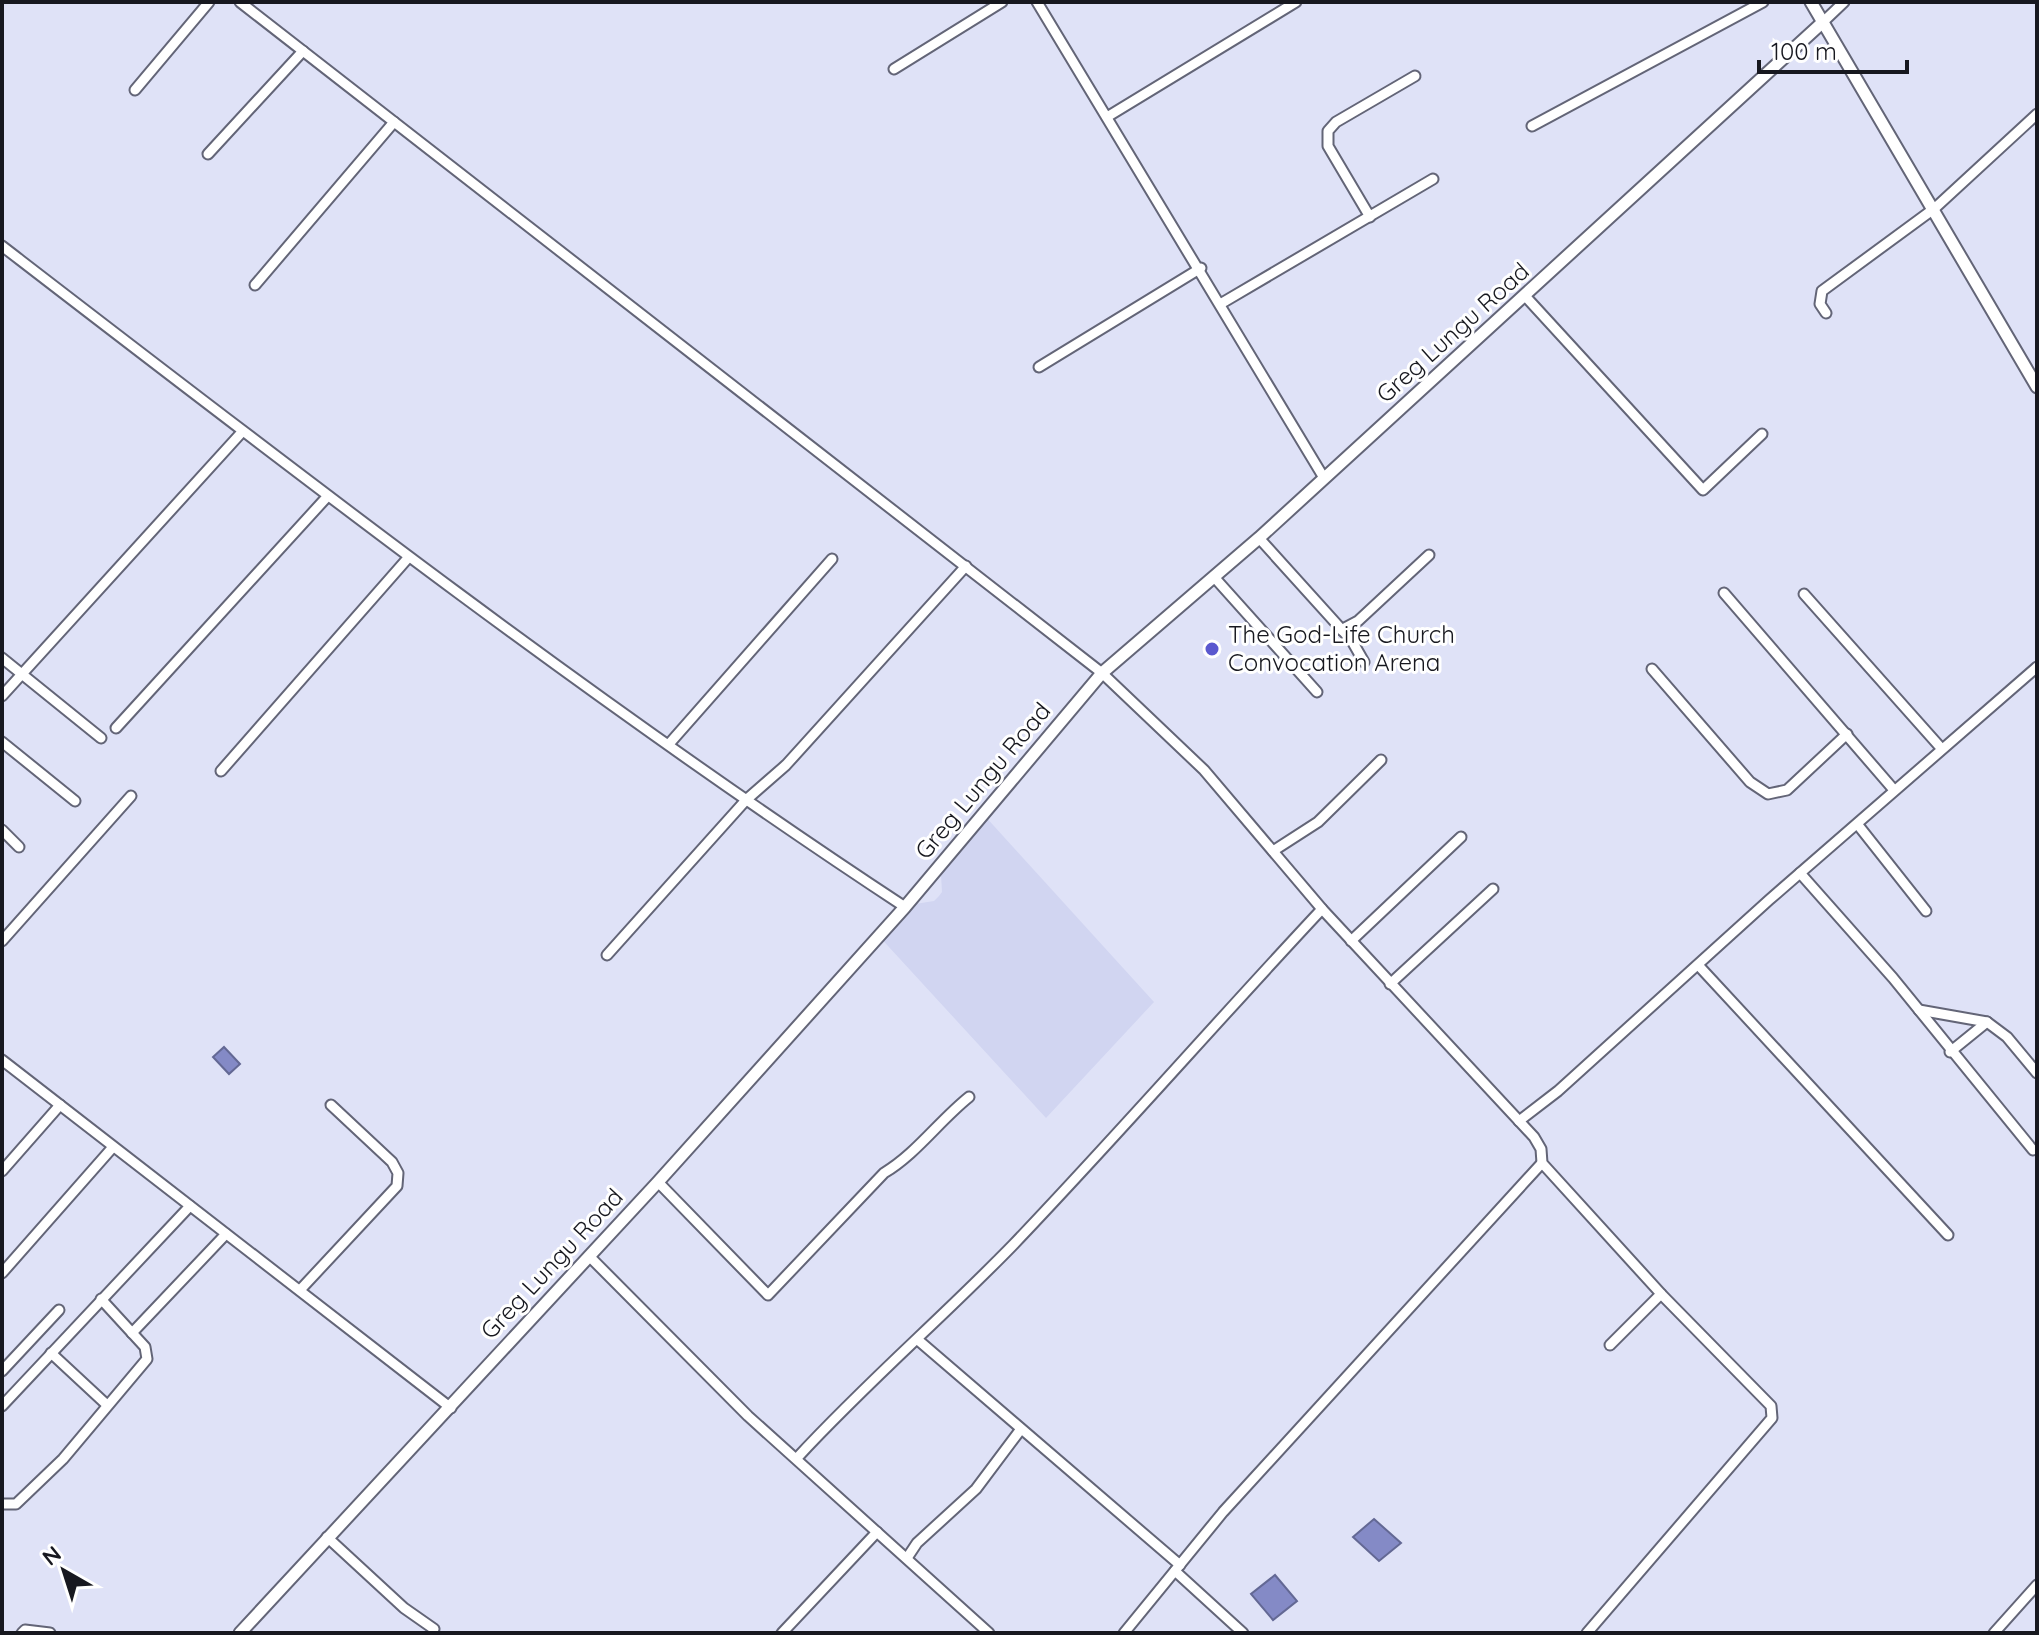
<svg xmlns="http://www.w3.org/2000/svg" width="2039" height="1635" font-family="Quicksand,sans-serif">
<rect width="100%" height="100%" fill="#dfe2f7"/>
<polygon fill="#d1d5f1" points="984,815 1154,1002 1046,1118 877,934 915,904 934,901 939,896 942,892 941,875"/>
<g fill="#848ac6" stroke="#636894" stroke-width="2">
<polygon points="224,1047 240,1064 229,1074 213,1057"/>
<polygon points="1374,1519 1401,1543 1379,1561 1353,1537"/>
<polygon points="1275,1575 1297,1601 1273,1620 1251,1594"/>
</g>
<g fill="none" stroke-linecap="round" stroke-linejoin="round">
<defs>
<g id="minor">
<polyline points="240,2 1102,673 1204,770 1322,909 1534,1137 1541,1149 1542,1163 1663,1296 1771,1406 1772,1418 1587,1633"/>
<polyline points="1037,2 1324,478"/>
<polyline points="1823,22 1844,2"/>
<polyline points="894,69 1002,2"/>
<polyline points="135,90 209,2"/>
<polyline points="1107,117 1296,2"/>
<polyline points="1532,126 1763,2"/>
<polyline points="208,154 303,51"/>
<polyline points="1370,217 1328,146 1328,131 1336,122 1415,76"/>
<path d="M2,246C298,474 593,702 905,907"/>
<polyline points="255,285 394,122"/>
<polyline points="1526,297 1703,490 1762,434"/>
<polyline points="1222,303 1433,179"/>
<polyline points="1826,313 1820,304 1822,291 1935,208 2037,114"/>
<polyline points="1039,367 1201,268"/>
<polyline points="1259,538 1352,641 1364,662"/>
<polyline points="1214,577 1317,692"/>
<polyline points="1724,593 1894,790"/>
<polyline points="1804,594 1941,748"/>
<polyline points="1341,630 1358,621 1429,555"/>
<polyline points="2,658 101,738"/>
<polyline points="1652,669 1750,782 1768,794 1787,790 1847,734"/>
<polyline points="2,696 242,432"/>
<polyline points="116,728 326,498"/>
<polyline points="2,742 75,801"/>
<polyline points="669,744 832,559"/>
<polyline points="221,771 408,558"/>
<polyline points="1858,825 1926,911"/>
<polyline points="2,830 19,847"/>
<polyline points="1273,851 1318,822 1381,760"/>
<polyline points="1800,873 1893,978 2033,1150"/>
<polyline points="2,941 131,796"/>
<polyline points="1351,941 1461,837"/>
<polyline points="607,955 746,800 786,765 966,566"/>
<polyline points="1698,965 1948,1235"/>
<polyline points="1390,984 1493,889"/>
<polyline points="1919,1010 1987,1022 2007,1037 2037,1073"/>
<polyline points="1950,1052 1987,1022"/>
<polyline points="2,1060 451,1408"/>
<polyline points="1519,1121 1558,1091 1769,900 2037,667"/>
<polyline points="2,1171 60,1105"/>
<path d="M658,1182L768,1295L884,1173C916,1154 939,1121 969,1097"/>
<polyline points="589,1256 748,1416 989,1633"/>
<polyline points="2,1273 113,1147"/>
<polyline points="300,1290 397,1186 398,1173 392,1162 331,1105"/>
<polyline points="132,1333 226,1234"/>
<polyline points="918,1340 1180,1565"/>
<polyline points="1610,1345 1661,1294"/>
<polyline points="51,1353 107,1405"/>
<polyline points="2,1371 59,1310"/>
<polyline points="2,1406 190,1206"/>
<path d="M797,1458C865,1384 942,1318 1013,1245C1118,1135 1218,1020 1322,909"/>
<polyline points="2,1504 16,1504 63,1459 147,1359 145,1347 101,1299"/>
<polyline points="327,1537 404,1608 434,1629"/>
<polyline points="907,1558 917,1543 976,1489 1021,1429"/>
<polyline points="1175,1571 1243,1633"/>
<polyline points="22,1633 25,1630 50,1633"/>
<polyline points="782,1633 877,1532"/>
<polyline points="1124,1633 1223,1512 1542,1163"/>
<polyline points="1994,1633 2037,1585"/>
</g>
<g id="tertiary">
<polyline points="1811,2 2037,387"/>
<polyline points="240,1633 658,1182 905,907 1102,673 1259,538 1823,22"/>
</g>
</defs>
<use href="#minor" stroke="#636577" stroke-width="13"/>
<use href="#tertiary" stroke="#636577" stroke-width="15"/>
<use href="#minor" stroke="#fff" stroke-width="9"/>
<use href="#tertiary" stroke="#fff" stroke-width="11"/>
</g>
<circle fill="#5a58cf" stroke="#fff" stroke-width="3" cx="1212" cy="649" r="8"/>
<g text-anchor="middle" stroke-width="6" stroke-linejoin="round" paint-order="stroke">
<g font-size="24" fill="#17181f" stroke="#fff">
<text transform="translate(1453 333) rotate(-42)" y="8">Greg Lungu Road</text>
<text transform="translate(983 781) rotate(-50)" y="8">Greg Lungu Road</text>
<text transform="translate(552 1264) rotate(-47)" y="8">Greg Lungu Road</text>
</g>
<g font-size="24" fill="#17181f" stroke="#fff" text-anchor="start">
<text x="1228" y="643">The God-Life Church<tspan x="1228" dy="28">Convocation Arena</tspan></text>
</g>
</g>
<rect width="2039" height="1635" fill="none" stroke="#17181f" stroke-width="8"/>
<g transform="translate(64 1571) rotate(321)" stroke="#ffffff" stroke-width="6" paint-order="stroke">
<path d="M0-6L14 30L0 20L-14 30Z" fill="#17181f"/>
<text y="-12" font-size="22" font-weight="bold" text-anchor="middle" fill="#17181f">N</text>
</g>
<path d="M1759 60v12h148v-12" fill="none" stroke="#17181f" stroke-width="4"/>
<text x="1771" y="60" font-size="24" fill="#17181f" stroke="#ffffff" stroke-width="6" paint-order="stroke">100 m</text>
</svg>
